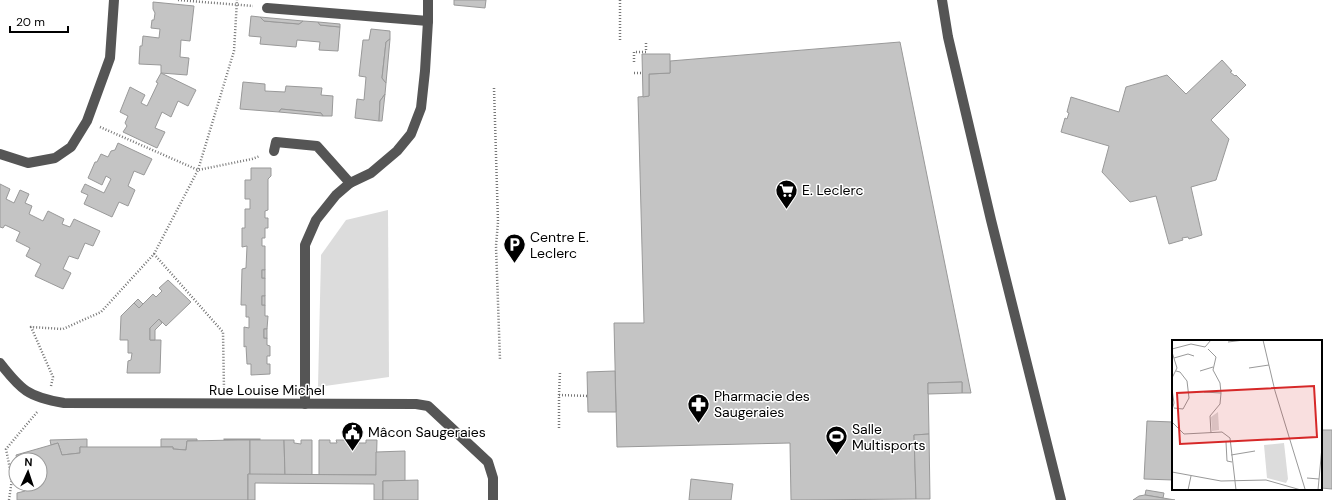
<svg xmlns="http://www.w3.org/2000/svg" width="1332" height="500" font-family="'DM Sans',sans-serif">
<rect width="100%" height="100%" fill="#fff"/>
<polygon fill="#dcdcdc" points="388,210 389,377 318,387 321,255 346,220"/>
<g fill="#c4c4c4" stroke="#999">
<polygon points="454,0 486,0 485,8 454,5"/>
<polygon points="153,2 194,6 190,41 181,40 180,57 189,58 187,75 161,73 161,65 139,64 140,46 142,46 143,36 159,38 160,29 151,28 152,20 154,20 155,13 153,9"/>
<polygon points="251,16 260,17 264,21 299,24 303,21 318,22 320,25 340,27 338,51 319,50 320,42 297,40 296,47 260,44 261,37 249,36"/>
<polygon points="260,17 303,21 299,24 264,21"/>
<polygon points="318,22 340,24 340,27 320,25"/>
<polygon points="371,29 390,31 390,39 386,42 382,78 386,83 385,94 380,101 379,121 355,118 357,99 364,100 366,77 359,76 363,40 369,40"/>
<polygon points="390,39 386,83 382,78 386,42"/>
<polygon points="900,42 971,393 962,393 962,382 928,383 929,434 914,435 916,499 791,500 790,443 617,447 614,323 644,323 638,97 649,96 649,74 670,73 670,61"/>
<polygon points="642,54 670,54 670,73 649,74 649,96 643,97"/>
<polygon points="1222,60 1232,71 1230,72 1235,76 1236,75 1246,85 1211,120 1229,139 1216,180 1191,187 1202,235 1189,239 1188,237 1182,238 1183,240 1169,244 1156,196 1130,202 1102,172 1109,146 1061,132 1065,118 1067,119 1069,113 1067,112 1071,97 1119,112 1126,87 1167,75 1186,94"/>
<polygon points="161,73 196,90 188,106 178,101 171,117 162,112 155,128 165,132 157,148 123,132 127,126 125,123 128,116 120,112 130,87 145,95 141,103 147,106 158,83 156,82"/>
<polygon points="243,82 265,84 265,91 285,92 286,86 322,88 321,95 333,96 332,116 323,116 321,113 281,109 279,112 240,109"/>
<polygon points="385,94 382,121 379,121 380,101"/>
<polygon points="281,109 321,113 323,116 279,112"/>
<polygon points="118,143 152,159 144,175 134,171 128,186 135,190 128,206 119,202 112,217 84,204 88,195 81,192 85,184 104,193 111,179 106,176 102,185 88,178 95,162 97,162 101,154 108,157 111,151 115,150"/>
<polygon points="251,168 271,168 271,176 268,179 268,210 265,211 265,218 268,218 268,228 265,228 265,238 262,238 262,246 265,246 265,270 262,270 262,278 265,278 265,296 262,296 262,305 265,305 265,316 268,316 267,329 264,329 264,338 267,338 267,345 270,346 270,356 267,356 267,364 270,364 270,374 251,375 251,364 247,364 246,346 244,347 244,327 249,328 249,317 246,317 246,305 241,305 242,269 246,268 247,246 242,247 242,228 245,228 245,209 250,209 250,199 245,199 245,180 251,180"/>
<polygon points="0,184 10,189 6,199 14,203 20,190 29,194 25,203 32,206 29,214 43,221 48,211 64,219 62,224 70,227 74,219 100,231 93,246 85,243 78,259 69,256 63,269 71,273 63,289 35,276 41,264 26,256 30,248 16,241 20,232 5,225 3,228 0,227"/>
<rect x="262" y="270" width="3" height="8"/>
<polygon points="168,280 191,302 166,326 159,319 150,328 150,340 161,340 160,373 127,373 128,361 131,360 132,353 128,353 128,340 120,340 121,316 134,303 139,308 153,294 156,297 162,291 159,288"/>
<rect x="262" y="296" width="3" height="9"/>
<polygon points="138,299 143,304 139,308 134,303"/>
<polygon points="159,319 162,323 155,330 155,340 150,340 150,328"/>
<rect x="264" y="329" width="3" height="9"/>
<polygon points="615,371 616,412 588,412 587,372"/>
<polygon points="962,382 962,393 928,394 928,383"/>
<polygon points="1147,421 1173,422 1173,480 1144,479"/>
<polygon points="1321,430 1332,430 1332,489 1321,488"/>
<polygon points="929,434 930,499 916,499 914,435"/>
<polygon points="87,439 87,448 80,447 80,453 62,455 58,443 51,445 50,440"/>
<polygon points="161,439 197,439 197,441 187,441 186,450 173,449 173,447 161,447"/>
<rect x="224" y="439" width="36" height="1"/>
<polygon points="237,440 250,440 250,475 248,474 248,500 17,500 17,493 25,491 23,484 40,484 40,460 17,460 16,455 58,443 62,455 80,453 80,447 173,447 173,449 186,450 187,441"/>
<polygon points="250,440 284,440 285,475 250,475"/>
<polygon points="284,440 294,440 294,443 301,444 301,440 312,440 312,475 285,475"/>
<polygon points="319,440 330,440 330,443 337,443 336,440 359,440 359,443 366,443 366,440 377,440 376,475 319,475"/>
<polygon points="405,451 405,481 383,481 383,500 374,500 374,484 255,483 255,500 248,500 248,474 376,475 376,452"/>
<polygon points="691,479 733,484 731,500 689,500"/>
<polygon points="418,480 418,500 383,500 383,481"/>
<polygon points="1146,490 1164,493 1163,498 1145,495"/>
<polygon points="1145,495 1175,500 1133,500 1139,496"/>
</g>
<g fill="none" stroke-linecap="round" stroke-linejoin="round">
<g stroke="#777" stroke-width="2.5" stroke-dasharray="1 2" stroke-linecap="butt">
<polyline points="178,0 253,6"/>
<polyline points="620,0 620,40"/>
<polyline points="634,62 634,52 646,52 646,41"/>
<polyline points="634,73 642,73"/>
<polyline points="494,88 498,222 496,246 500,360"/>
<polyline points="100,127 198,170 252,159 260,156"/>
<polyline points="154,254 198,170 234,51 237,0"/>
<polyline points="51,386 53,377 31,327 63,329 101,312 154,254 223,332 224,390"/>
<polyline points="559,395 560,372"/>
<polyline points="559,428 559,395 588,396"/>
<polyline points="9,500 12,479 6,449 38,411"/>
</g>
<g stroke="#555" stroke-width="10">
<polyline points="942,0 948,37 991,220 1061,500"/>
<polyline points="267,8 428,21"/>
<polyline points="274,151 276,142 317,146 350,183"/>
<polyline points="0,154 28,163 55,158 71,147 87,121 110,58 114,0"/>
<path d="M0,363C21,390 28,397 64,403L416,404L428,406L488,462L493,478V500"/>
<polyline points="305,404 305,245 316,220 336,195 350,183 371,173 397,151 411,134 421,108 425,71 428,21 428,0"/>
</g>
</g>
<defs>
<symbol id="supermarket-pin" viewBox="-11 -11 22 30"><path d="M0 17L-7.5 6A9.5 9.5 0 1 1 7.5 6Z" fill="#000" stroke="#fff"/><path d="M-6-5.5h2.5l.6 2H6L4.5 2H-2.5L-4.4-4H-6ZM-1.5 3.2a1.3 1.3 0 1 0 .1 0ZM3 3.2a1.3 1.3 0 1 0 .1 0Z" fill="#fff"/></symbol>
<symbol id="parking-pin" viewBox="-11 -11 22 30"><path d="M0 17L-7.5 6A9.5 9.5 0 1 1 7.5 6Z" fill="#000" stroke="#fff"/><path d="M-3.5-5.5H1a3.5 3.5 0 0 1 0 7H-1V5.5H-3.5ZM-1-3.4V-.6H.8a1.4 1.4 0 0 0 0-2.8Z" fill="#fff"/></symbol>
<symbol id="pharmacy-pin" viewBox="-11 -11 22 30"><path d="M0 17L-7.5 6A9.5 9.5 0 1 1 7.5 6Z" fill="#000" stroke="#fff"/><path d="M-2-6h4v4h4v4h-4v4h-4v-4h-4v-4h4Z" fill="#fff"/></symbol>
<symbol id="civic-pin" viewBox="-11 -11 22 30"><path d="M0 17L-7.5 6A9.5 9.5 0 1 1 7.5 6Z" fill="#000" stroke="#fff"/><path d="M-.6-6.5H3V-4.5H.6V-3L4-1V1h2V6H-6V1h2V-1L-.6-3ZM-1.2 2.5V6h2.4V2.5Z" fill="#fff"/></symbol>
<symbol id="stadium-pin" viewBox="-11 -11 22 30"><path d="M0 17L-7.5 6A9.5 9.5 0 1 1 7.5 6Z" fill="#000" stroke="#fff"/><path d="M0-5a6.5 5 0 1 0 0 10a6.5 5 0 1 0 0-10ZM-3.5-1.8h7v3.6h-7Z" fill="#fff"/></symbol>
</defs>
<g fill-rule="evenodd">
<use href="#supermarket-pin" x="774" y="178" width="25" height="34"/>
<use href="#parking-pin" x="502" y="232" width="25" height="34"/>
<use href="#pharmacy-pin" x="686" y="392" width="25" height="34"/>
<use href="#civic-pin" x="340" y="420" width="25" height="34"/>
<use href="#stadium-pin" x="824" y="424" width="25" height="34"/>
</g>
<g text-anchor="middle" stroke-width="3" stroke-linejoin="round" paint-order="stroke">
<g font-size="14" fill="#000" stroke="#fff" text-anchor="start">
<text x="802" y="195">E. Leclerc</text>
<text x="530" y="242">Centre E.<tspan x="530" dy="16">Leclerc</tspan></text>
<text x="714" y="401">Pharmacie des<tspan x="714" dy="16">Saugeraies</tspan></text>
<text x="852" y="434">Salle<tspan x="852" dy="16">Multisports</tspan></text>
<text x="368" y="437">Mâcon Saugeraies</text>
</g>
<g font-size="14" fill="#000" stroke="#fff">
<text x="267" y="395">Rue Louise Michel</text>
</g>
</g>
<g transform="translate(1172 340)">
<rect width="150" height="150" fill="#fff"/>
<path d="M46,72L47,90L40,91L39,77ZM112,103L116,139L114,143L95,138L92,105Z" fill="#dcdcdc"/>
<path fill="none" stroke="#999" stroke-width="1" d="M91,0L103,51L133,149M56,2L72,0M0,9L19,4L33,7L39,0M36,9L44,17L41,30L48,43L49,53L48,64L38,76L39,93M0,12L5,28L0,38M2,18L16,14L22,16M77,28L97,25M28,31L41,27M0,49L2,63L0,70M32,52L49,53M2,68L11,69L17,58L15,41L8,32L4,31M0,82L12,94L50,92L58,98L64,150M54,102L55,121L60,122M59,115L83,111M0,132L49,141L94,140L129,150M135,138L147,139M16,150L19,136M146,150L150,107"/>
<path fill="#d62828" fill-opacity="0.15" stroke="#d62828" stroke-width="2" d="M142,46L145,97L8,104L5,53Z"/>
<rect width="150" height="150" fill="none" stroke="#000" stroke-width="2"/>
</g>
<g transform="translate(28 472) rotate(3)"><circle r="19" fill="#ffffff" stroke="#999999"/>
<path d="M0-3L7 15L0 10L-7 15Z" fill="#000000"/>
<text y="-6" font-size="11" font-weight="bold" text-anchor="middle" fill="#000000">N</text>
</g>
<path d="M10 26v6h58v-6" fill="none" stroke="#000000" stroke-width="2"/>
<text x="16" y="26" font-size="12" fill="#000000" stroke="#ffffff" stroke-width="3" paint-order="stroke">20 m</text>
</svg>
